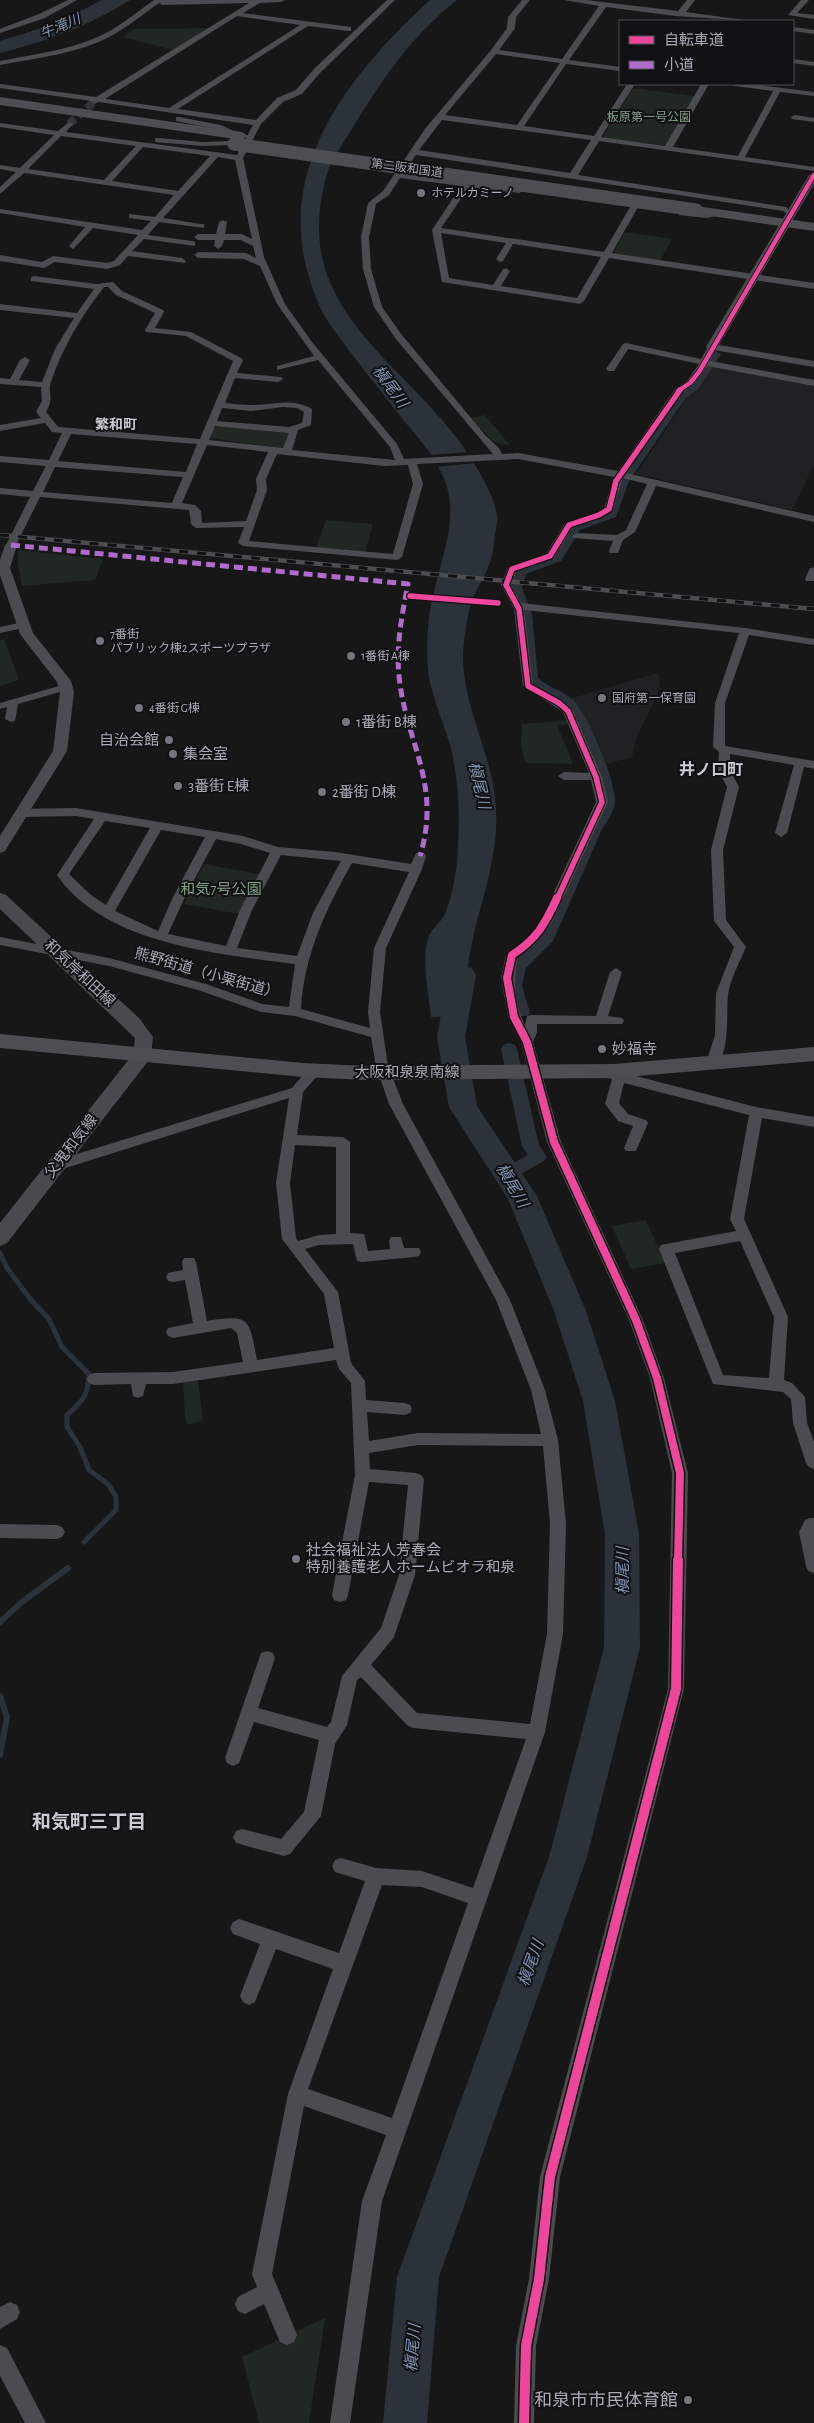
<svg xmlns="http://www.w3.org/2000/svg" width="814" height="2423" font-family="'Alegreya Sans','Noto Sans JP',sans-serif">
<rect width="100%" height="100%" fill="#171717"/>
<g fill="#212123">
<polygon points="712,367 814,385 814,465 792,510 636,474 691,392 701,386"/>
<polygon points="658,673 660,684 658,693 637,736 632,757 606,764 594,734 569,699"/>
</g>
<g fill="#212722">
<polygon points="208,28 173,50 122,37 134,29"/>
<polygon points="633,88 694,96 666,145 606,139 603,136"/>
<polygon points="625,232 672,239 660,261 617,254 614,252"/>
<polygon points="485,415 509,444 507,445 494,442 470,418"/>
<polygon points="217,426 286,432 289,434 284,446 280,448 209,438 213,427"/>
<polygon points="326,520 373,524 365,552 316,547"/>
<path d="M19,550L103,559L95,580L22,586C20,570 16,566 19,550Z"/>
<polygon points="4,639 19,680 0,686 0,640"/>
<polygon points="570,720 571,724 557,725 573,764 525,763 521,743 522,724"/>
<polygon points="204,864 259,874 239,914 184,904"/>
<polygon points="646,1220 665,1263 631,1269 612,1226"/>
<polygon points="198,1380 203,1420 188,1425 185,1418 183,1381"/>
<polygon points="325,2318 309,2423 259,2423 242,2357"/>
</g>
<g fill="#2c323a">
<path d="M102,0H130C89,26 47,41 0,53V41L57,23Z"/>
<path d="M430,0H457C409,38 381,81 350,132C343,144 332,158 328,171C285,311 406,359 469,455C480,473 494,495 497,516C498,522 496,528 495,533C494,541 494,549 492,556C488,572 477,587 471,603C467,616 463,645 463,659C464,710 494,758 496,809C499,858 480,901 471,948C466,970 467,994 465,1016L431,1017C429,994 421,960 428,939C430,930 439,924 444,916C450,905 456,875 457,862C460,822 460,783 450,745C444,723 429,690 428,669C427,653 427,635 429,619C433,579 453,543 450,503C447,463 412,433 390,403C374,383 358,362 342,341C336,332 328,323 323,313C261,186 339,84 430,0Z"/>
</g>
<polygon fill="#171717" points="470,452 477,463 434,467 428,455"/>
<g fill="none" stroke-linecap="round" stroke-linejoin="round">
<path stroke="#2c323a" stroke-width="5" d="M0,1253L7,1268L31,1300L49,1319L62,1347L89,1374C88,1396 83,1401 67,1415V1427L80,1447L89,1470L109,1485L116,1497V1510L84,1542"/>
<g stroke="#2c323a" stroke-width="6">
<polyline points="0,1622 22,1602 68,1568"/>
<polyline points="0,1696 7,1717 0,1755"/>
</g>
<g fill="#2c323a" fill-rule="evenodd">
<path d="M715,351L721,354L699,388L685,399L629,481L616,517L580,530L561,561L526,574L522,588L532,614L538,678C548,687 563,691 573,700C588,714 616,782 615,802C614,813 608,820 602,829L553,941L526,968L522,986L530,1012L528,1016H516L506,986L510,966L520,953L539,938L588,829L599,812L601,800L595,772L571,717L563,706L536,691L524,679L518,614L508,588L515,569L551,555L571,524L606,512L617,481L677,394L691,384L711,352Z"/>
<polygon points="509,1043 515,1045 517,1049 539,1145 547,1157 544,1161 508,1181 502,1180 499,1175 502,1170 528,1155 522,1146 501,1049 503,1045"/>
</g>
<polygon fill="#2c323a" fill-rule="evenodd" points="462,966 472,968 476,975 465,1037 477,1106 537,1196 586,1311 615,1401 639,1534 640,1647 587,1857 439,2277 427,2423 383,2423 397,2277 549,1857 604,1647 605,1534 583,1401 554,1311 508,1199 449,1107 437,1037 448,975 452,968"/>
<polyline stroke="#343537" stroke-width="8" stroke-dasharray="8 4" stroke-linecap="butt" points="69,124 94,102"/>
<g fill="#4b4c50" fill-rule="evenodd">
<polygon points="68,0 77,0 45,18 0,33 0,29 39,14"/>
<path d="M154,0H285L281,2L260,3L243,13L351,27V31H348L308,26L178,109L256,120L277,98L296,90L314,69L387,0H395L320,73L302,94L283,102L261,124L243,158L264,257L285,304L312,342L397,444L404,459L493,454L396,339L374,307L363,269L361,237L368,203L383,191L425,129L491,50L507,28L508,17L522,0H530L516,17L515,28L499,50L562,59L599,6L564,0H586L678,11L687,0H695L686,12L751,21L675,16L606,7L569,60L620,67V71L566,64L524,126L594,136L627,84H635L601,137L665,146L701,84H709L673,147L738,156L773,91L735,86L731,84H751L814,92V96L780,92L745,157L814,167V171L599,141L578,175L786,207L794,214L790,216L783,211L416,155L403,173L519,189L523,191L519,193L469,187L441,228L604,252L630,207L634,205L638,207L612,253L814,283V289L609,258L584,301L580,304L442,282L432,230L461,186L400,178L389,195L376,204L369,237L371,269L382,307L402,335L486,436L499,448L502,454L518,453L618,471L675,389L687,381L699,364L628,349L614,371H608L606,369L623,344L626,343L701,359L709,345L712,344L716,347L710,361L814,380V386L707,366L693,385L681,393L626,473L814,516V522L656,486L635,532L623,540L618,553H610L609,551L613,541L573,538L572,536L577,533L617,535L626,530L647,484L623,478L612,511L603,517L573,527L554,558L516,571L511,585L521,603L745,628L814,639V645L749,635L725,703V746L814,761V769L804,767L787,833L781,837L775,833L794,765L730,754V770L739,787L723,850L726,920L746,947C740,962 730,979 728,995C726,1010 731,1062 712,1068L706,1063L715,1035L716,993L734,947L714,921L711,850L727,787L718,770L719,752L713,747L715,703L739,633L524,610L533,685L563,701L573,711L602,777L608,802L551,924L534,946L518,957C513,979 514,1004 525,1025L527,1016L531,1015L596,1016L610,972L616,968L622,972L608,1016L622,1018L624,1021L622,1024H537V1032L533,1042L561,1142L643,1320L664,1378L688,1473L684,1689L560,2177L549,2279L536,2346L534,2423H514L516,2346L529,2279L540,2177L668,1689L672,1473L650,1378L629,1320L547,1142L521,1042L508,1017L501,978L506,955L526,940L540,922L596,802L591,780H564L558,776L564,772L589,773L563,712L523,686L514,609L501,585L508,567L546,554L565,523L595,513L604,508L614,477L518,459L417,464L423,484L402,557L397,560L243,546L238,543L244,527L196,528L191,524L189,510L40,497L16,545L11,548L7,547L6,545L30,497L0,494V488L33,491L46,466L0,462V456L49,460L62,433L52,432L45,423L0,431V425L41,418L36,412L42,401L41,387L0,384V378L10,379L20,360L25,357L30,360L19,380L42,382L55,349L74,318L0,310V304L77,313L94,289L31,281V277L34,276L97,284L113,282L122,291L163,310L164,312L155,328L191,332L241,358L243,360L237,373L281,377L283,379L278,382L235,378L225,403C234,404 243,405 252,405C274,405 292,397 312,409L311,425L298,430L292,450L395,460L390,447L318,360L277,370V366L314,356L277,304L260,266L244,259L198,258L194,255L198,252L246,253L256,258L253,246L241,240H224L222,246L218,249L214,246L215,240H198L194,237L198,234H216L219,222L223,220L227,222L225,234H242L252,239L235,160L218,157L163,218L201,224H204V228L159,222L148,235L192,241L195,242V246L144,239L132,251L182,258L186,261L185,263L128,256L120,265L107,269L55,262L44,268L0,261V255L42,262L53,256L107,263L114,261L138,235L93,228L73,249L69,246L85,227L0,213V209L142,230L151,221L129,218V214L155,217L174,195L24,173L0,194V187L16,172L0,169V165L20,168L54,135L0,127V123L58,131L69,122L73,124L66,132L237,155L253,125L99,102L94,104L91,101L0,88V84L96,97L249,3L162,5L159,3C143,14 128,27 111,36C77,54 37,58 0,65V61C35,54 73,50 106,33C123,24 138,11 154,0ZM237,16L300,25L169,108L105,99ZM496,54L560,63L517,125L445,115ZM442,120L591,140L570,173L419,150ZM61,136L136,146L104,180L28,169ZM143,147L210,156L178,191L112,181ZM441,233L506,243L496,259L500,262L503,261L513,244L601,257L577,298L501,286L510,271L506,268L503,269L493,285L449,278ZM104,287H108L116,295L155,313L145,330L146,332L186,336L233,361L200,439L58,427L46,412C55,396 47,394 51,382C62,348 82,315 104,287ZM283,407L297,408L304,412L302,423L289,427L217,421L222,408L251,411ZM215,426L289,433L283,448L209,440ZM71,434L197,444L186,472L58,461ZM207,445L268,452L256,479L257,490L246,521L202,523L201,511L195,505L182,503ZM277,454L384,466L408,465L413,484L393,554L249,541L267,490L266,479ZM55,467L183,477L172,503L43,492Z"/>
<polygon points="801,0 809,0 797,13 814,15 814,19 788,15"/>
<polygon points="793,27 814,30 814,34 793,31"/>
<polygon points="793,59 814,62 814,66 793,63"/>
<polygon points="795,115 814,118 814,122 792,119 791,117"/>
<polygon points="179,117 221,125 240,134 236,136 216,129 176,121 176,117"/>
<polygon points="158,138 203,142 232,141 236,143 232,145 203,146 155,142 155,138"/>
<polygon points="679,211 706,214 723,212 727,214 706,218 679,215"/>
<polygon points="814,567 814,581 806,581 805,579 810,568"/>
<polygon points="24,622 29,625 28,627 0,633 0,627"/>
<polygon points="66,684 70,685 70,689 18,704 15,721 11,722 5,719 7,707 0,709 0,703"/>
<path d="M76,808L243,836L278,847L335,852L411,864L416,853H424L426,856L422,869L386,948L380,1012L388,1066L403,1104L510,1300L545,1390L558,1440L566,1524L563,1634L545,1732L382,2201L350,2423H330L362,2201L386,2135L304,2106L272,2274L297,2335L294,2342L287,2345L280,2342L264,2304L245,2314L238,2311L235,2304L238,2297L257,2287L252,2274L288,2094L333,1969L276,1949L255,2002L249,2005L243,2002L240,1996L260,1944L233,1934L230,1928L233,1922L239,1919L339,1953L365,1881L335,1872L332,1866L335,1860L341,1858L376,1868L422,1871L473,1888L526,1739L413,1728L407,1725L361,1677L357,1680L347,1725L335,1744L321,1816L290,1854L284,1856L236,1843L233,1837L236,1831L242,1829L281,1839L304,1812L319,1740L254,1722L239,1763L233,1766L227,1763L225,1758L261,1653L267,1651L273,1653L275,1658L258,1708L327,1727L331,1722L342,1676L381,1628L399,1575L408,1485L369,1482L348,1595L346,1600L340,1602L334,1600L332,1595L355,1475L351,1383L339,1369L336,1360L173,1384H146L143,1396L138,1398L133,1396L131,1384L94,1385L89,1383L87,1379L89,1375L94,1373L173,1372L243,1362L237,1333L231,1328L173,1338L168,1336L166,1332L168,1328L193,1323L185,1280L173,1282L168,1281L166,1277L168,1273L183,1270L182,1262L184,1258H194L196,1262L207,1321C251,1314 249,1319 257,1360L334,1348L324,1294L282,1239L276,1183L289,1098L56,1171L49,1166L51,1162L292,1088L309,1068H319L320,1071L319,1074L303,1092L297,1135L343,1137L350,1142V1233L364,1234L368,1251L390,1249L389,1241L391,1237H401L404,1248H419L421,1252L419,1256L414,1257L362,1262L357,1261L353,1244L319,1245L305,1249L338,1292L351,1363L365,1381L366,1400L405,1403L410,1405L412,1409L410,1413L405,1415L367,1412L369,1441L418,1433L541,1434L531,1390L496,1300L389,1104L376,1066L371,1037L295,1016L261,1012L198,990L109,966L0,945V937L109,958L206,984L262,1004L289,1007L295,964C218,954 104,944 57,875L94,819L76,816L21,817L15,813L21,809ZM105,821L150,828L106,905L91,895L69,874ZM161,830L205,837L173,897L158,931L115,911ZM216,839L241,844L270,853L240,910L226,946L168,934L185,897ZM281,855L341,861L313,913L297,956L237,948L252,910ZM352,863L409,872L374,948L368,1012L370,1028L301,1009C304,955 326,909 352,863ZM295,1145L336,1147V1234L319,1235L298,1241L296,1238L290,1183ZM418,1445L543,1446L550,1524L547,1634L530,1724L417,1713L371,1665L394,1637L415,1575L424,1479L421,1475L416,1473L370,1469L369,1453ZM382,1885L422,1887L468,1903L392,2118L308,2089Z"/>
<path d="M601,1067L756,1107L814,1117V1127L762,1118L744,1219L788,1317L784,1380L792,1383L805,1397L807,1423L814,1442V1469L809,1467L806,1463L793,1423L791,1399L783,1392L713,1384L659,1249L661,1245L666,1244L736,1231L730,1219L749,1115L624,1083L619,1103L628,1114L646,1120L648,1123L636,1151H626L624,1148L633,1126L618,1121L605,1104L612,1079L596,1075L595,1072ZM740,1241L774,1317L769,1378L723,1375L675,1253Z"/>
<polygon points="810,1518 814,1518 814,1573 808,1571 806,1566 799,1532 805,1520"/>
<polygon points="0,1524 57,1525 62,1527 65,1532 62,1537 57,1539 0,1538"/>
<polygon points="10,2302 17,2305 20,2312 17,2319 0,2329 0,2307"/>
<polygon points="0,2345 7,2348 46,2423 25,2423 0,2376"/>
</g>
<g fill="#4b4c50" fill-rule="evenodd">
<polygon points="814,172 814,184 719,345 814,361 814,367 708,349 706,347 809,175"/>
<polygon points="11,541 17,545 10,568 33,633 71,681 74,692 67,751 5,851 0,853 0,836 53,751 60,692 57,682 20,634 0,575 0,560 5,545"/>
</g>
<polygon fill="#4a4a4e" fill-rule="evenodd" points="0,893 6,895 139,1018 153,1037 151,1055 149,1060 7,1243 0,1246 0,1223 133,1054 135,1038 0,909"/>
<polygon fill="#4d4e52" fill-rule="evenodd" points="0,1034 303,1063 366,1066 614,1064 814,1047 814,1061 614,1078 366,1080 303,1077 0,1048"/>
<g fill="#4d4e52" fill-rule="evenodd">
<polygon points="0,97 242,132 248,136 242,140 0,105"/>
<polygon points="696,206 814,223 814,231 691,213 689,210 691,207"/>
</g>
<defs>
<polyline id="rail" points="0,535 814,609"/>
</defs>
<use href="#rail" stroke="#4c4d50" stroke-width="4.5"/>
<use href="#rail" stroke="#111113" stroke-width="3" stroke-dasharray="9" stroke-linecap="butt"/>
<polyline stroke="#4d4e52" stroke-width="13" points="234,144 696,210"/>
<path stroke="#b06ccc" stroke-width="5" stroke-dasharray="9 5" stroke-linecap="butt" d="M11,545L408,584C402,614 396,645 399,676C406,744 442,783 420,856"/>
<defs>
<polyline id="cycleway-far3" points="678,391 690,383 699,372 814,175"/>
<g id="cycleway-far2">
<polyline points="410,596 498,603"/>
<polyline points="557,899 602,802 596,777 568,711 559,703 528,686 519,609 506,585 512,569 550,556 569,525 599,515 609,509 616,481 680,390"/>
</g>
<path id="cycleway-far1" d="M557,898C545,924 537,939 512,955L507,978L514,1017L527,1042L554,1142L636,1320L657,1378L680,1473L678,1561"/>
<polyline id="cycleway" points="524,2423 526,2346 539,2279 550,2177 676,1689 678,1560"/>
</defs>
<use href="#cycleway-far3" stroke="#111113" stroke-width="6"/>
<use href="#cycleway-far2" stroke="#111113" stroke-width="8"/>
<use href="#cycleway-far1" stroke="#111113" stroke-width="11"/>
<use href="#cycleway" stroke="#111113" stroke-width="13"/>
<use href="#cycleway-far3" stroke="#ed469a" stroke-width="4.5"/>
<use href="#cycleway-far2" stroke="#ed469a" stroke-width="5.5"/>
<use href="#cycleway-far1" stroke="#ed469a" stroke-width="8"/>
<use href="#cycleway" stroke="#ed469a" stroke-width="10"/>
</g>
<g fill="#75777f" stroke="#111113" stroke-width="2">
<circle cx="421" cy="193" r="5"/>
<circle cx="100" cy="641" r="5"/>
<circle cx="351" cy="656" r="5"/>
<circle cx="602" cy="698" r="5"/>
<circle cx="139" cy="708" r="5"/>
<circle cx="346" cy="722" r="5"/>
<circle cx="169" cy="740" r="5"/>
<circle cx="173" cy="754" r="5"/>
<circle cx="178" cy="786" r="5"/>
<circle cx="322" cy="792" r="5"/>
<circle cx="602" cy="1049" r="5"/>
<circle cx="296" cy="1559" r="5"/>
<circle cx="688" cy="2400" r="5"/>
</g>
<g text-anchor="middle" stroke-width="4" stroke-linejoin="round" paint-order="stroke">
<g font-size="12" fill="#80a186" stroke="#111113">
<text x="649" y="121">板原第一号公園</text>
</g>
<g font-size="12" fill="#a8abb7" stroke="#111113">
<text transform="translate(407 168) rotate(8)" y="4">第二阪和国道</text>
</g>
<g font-size="12" fill="#a8abb7" stroke="#111113" text-anchor="start">
<text x="431" y="197">ホテルカミーノ</text>
<text x="110" y="638">7番街<tspan x="110" dy="14">パブリック棟2スポーツプラザ</tspan></text>
<text x="361" y="660">1番街 A棟</text>
<text x="612" y="702">国府第一保育園</text>
<text x="149" y="712">4番街 G棟</text>
</g>
<g font-size="14" font-style="italic" fill="#8194b1" stroke="#111113">
<text transform="translate(60 26) rotate(-23)" y="5">牛滝川</text>
</g>
<g font-size="14" font-weight="bold" fill="#c9cbd3" stroke="#111113">
<text x="116" y="429">繁和町</text>
</g>
<g font-size="15" fill="#a8abb7" stroke="#111113" text-anchor="start">
<text x="356" y="727">1番街 B棟</text>
<text x="159" y="745" text-anchor="end">自治会館</text>
<text x="183" y="759">集会室</text>
<text x="188" y="791">3番街 E棟</text>
<text x="332" y="797">2番街 D棟</text>
<text x="612" y="1054">妙福寺</text>
<text x="306" y="1555">社会福祉法人芳春会<tspan x="306" dy="17">特別養護老人ホームビオラ和泉</tspan></text>
</g>
<g font-size="15" fill="#80a186" stroke="#111113">
<text x="221" y="894">和気7号公園</text>
</g>
<g font-size="15" fill="#a8abb7" stroke="#111113">
<text transform="translate(80 973) rotate(43)" y="5">和気岸和田線</text>
<text transform="translate(207 973) rotate(16)" y="5">熊野街道（小栗街道）</text>
<text x="407" y="1077">大阪和泉泉南線</text>
<text transform="translate(71 1146) rotate(-52)" y="5">父鬼和気線</text>
</g>
<g font-size="16" font-style="italic" fill="#8194b1" stroke="#111113">
<text transform="translate(391 386) rotate(54)" y="6">槇尾川</text>
<text transform="translate(480 785) rotate(77)" y="6">槇尾川</text>
<text transform="translate(513 1185) rotate(60)" y="6">槇尾川</text>
<text transform="translate(622 1571) rotate(-90)" y="6">槇尾川</text>
<text transform="translate(530 1963) rotate(-70)" y="6">槇尾川</text>
<text transform="translate(412 2348) rotate(-85)" y="6">槇尾川</text>
</g>
<g font-size="16" font-weight="bold" fill="#c9cbd3" stroke="#111113">
<text x="711" y="775">井ノ口町</text>
</g>
<g font-size="18" fill="#a8abb7" stroke="#111113" text-anchor="end">
<text x="678" y="2406">和泉市市民体育館</text>
</g>
<g font-size="19" font-weight="bold" fill="#c9cbd3" stroke="#111113">
<text x="89" y="1828">和気町三丁目</text>
</g>
</g>
<rect x="619" y="20" width="175" height="65" fill="#111113" stroke="#4d4f55"/>
<rect x="629" y="36" width="25" height="8" fill="#ed469a" stroke="#4d4f55"/>
<text x="664" y="45" font-size="15" fill="#a8abb7">自転車道</text>
<rect x="629" y="61" width="25" height="8" fill="#b06ccc" stroke="#4d4f55"/>
<text x="664" y="70" font-size="15" fill="#a8abb7">小道</text>
</svg>
